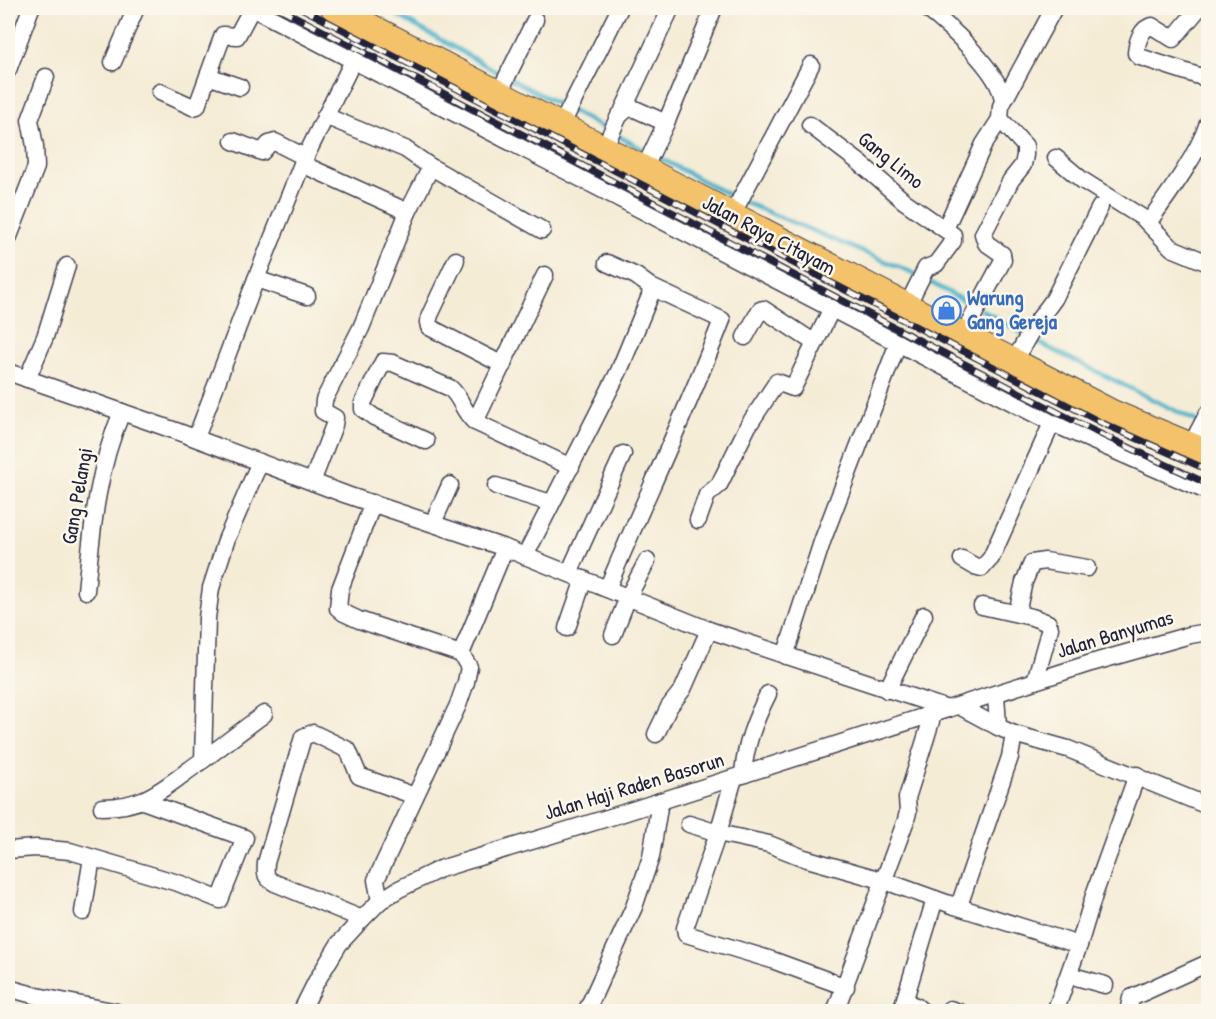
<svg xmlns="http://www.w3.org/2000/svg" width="1216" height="1019" font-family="'Patrick Hand',sans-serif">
<rect width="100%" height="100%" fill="#fbf7ec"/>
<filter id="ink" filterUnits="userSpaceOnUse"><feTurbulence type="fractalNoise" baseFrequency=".0167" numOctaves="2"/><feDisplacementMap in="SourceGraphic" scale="12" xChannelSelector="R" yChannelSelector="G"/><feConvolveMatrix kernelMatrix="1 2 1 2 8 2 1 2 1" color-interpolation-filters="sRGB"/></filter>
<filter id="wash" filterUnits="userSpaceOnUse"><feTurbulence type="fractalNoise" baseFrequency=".008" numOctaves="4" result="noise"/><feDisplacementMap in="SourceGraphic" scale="24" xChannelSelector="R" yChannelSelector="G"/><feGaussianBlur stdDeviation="1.35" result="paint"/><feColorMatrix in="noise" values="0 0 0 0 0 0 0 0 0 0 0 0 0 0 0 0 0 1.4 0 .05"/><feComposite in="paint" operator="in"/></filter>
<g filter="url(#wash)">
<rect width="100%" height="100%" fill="#f5ecd6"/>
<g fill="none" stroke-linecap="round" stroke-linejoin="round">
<g stroke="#4db3cb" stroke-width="4.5">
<polyline points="384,8 503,75"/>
<polyline points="511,79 737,199"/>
<polyline points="744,202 911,272 974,306"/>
<polyline points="982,310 1024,334"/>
<polyline points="1031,339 1198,422"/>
</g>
</g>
</g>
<g filter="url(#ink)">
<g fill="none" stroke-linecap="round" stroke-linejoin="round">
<defs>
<g id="minor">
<polyline points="252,8 1052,423 1202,489"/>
<path d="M926,8C949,26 1002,73 1003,102"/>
<path d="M1199,8L1173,39L1152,26C1141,28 1137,42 1136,53L1140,57L1208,79"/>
<polyline points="113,62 136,8"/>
<polyline points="8,70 31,8"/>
<polyline points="208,76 240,87"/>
<polyline points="160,92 193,107 197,106 223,35 237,36 252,8"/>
<polyline points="499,93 535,20"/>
<polyline points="623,110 671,8"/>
<polyline points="810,125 860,163 904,201 953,235 953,241 936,264 926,268 907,306"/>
<polyline points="561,126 620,8"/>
<polyline points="233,141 262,152 269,144 275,142 305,157"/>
<polyline points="604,148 619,116 628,108 635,109 666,123"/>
<polyline points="1056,158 1082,180 1143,218 1172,248 1208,263"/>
<polyline points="302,164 408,212"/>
<polyline points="431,167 542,230"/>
<polyline points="644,169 666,123 714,8"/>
<polyline points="732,215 811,65"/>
<path d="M1148,223C1168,195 1198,155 1208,123"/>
<polyline points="945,229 984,144 1000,119"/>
<polyline points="8,239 36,167 35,146 30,120 46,77"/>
<polyline points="456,260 430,315 428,322 429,327 503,365"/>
<polyline points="256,279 307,296"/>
<polyline points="963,335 1003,260 1002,254 986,243 983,234 1011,180 1023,165 1025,155 1025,146 1000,119 1001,106 1054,8"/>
<polyline points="745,337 760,310 763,309 815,343 832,308"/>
<polyline points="1014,361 1034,326 1054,299 1100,207"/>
<polyline points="8,372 176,431 347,495 505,548 709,630 948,709"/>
<polyline points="27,379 45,337 67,266"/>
<polyline points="475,422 545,275"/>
<polyline points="196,438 256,279 302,164 354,59 368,25"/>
<path d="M426,441L374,417L363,409V403L383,362L393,363L450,388C461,397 463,412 475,422L571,467"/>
<polyline points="1190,447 1208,413"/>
<polyline points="312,482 334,425 335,418 323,411 324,400 361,328 408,212 431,167 405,149 325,116"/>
<polyline points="496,486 551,503"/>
<polyline points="373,503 340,589 338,608 344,613 359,620 461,654 469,667 466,682 458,705 376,880 380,901"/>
<polyline points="698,520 707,495 719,485 748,426 777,382 793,388 815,343"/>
<polyline points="433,523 450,485"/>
<polyline points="525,556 619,371 650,296 651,287 636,276 607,263"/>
<polyline points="962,559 974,566 982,568 991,558 1052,423"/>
<polyline points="569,573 623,454"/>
<path d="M607,589C645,499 687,411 722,320L651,287"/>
<path d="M86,591C92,529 97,469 122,412"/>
<polyline points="982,606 1032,617 1048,623 1050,628 1048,635 1035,681"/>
<polyline points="1017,613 1024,582 1032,563 1045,561 1087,568"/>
<polyline points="567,628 584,579"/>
<polyline points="613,635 628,597 647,561"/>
<polyline points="461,654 505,548"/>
<polyline points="785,656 823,539 898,343"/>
<polyline points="887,690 924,615"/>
<polyline points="959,706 998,727"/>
<polyline points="656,734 669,707 683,689 709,630"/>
<polyline points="1014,734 1068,749 1208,806"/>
<polyline points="203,760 264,714"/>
<path d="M743,775C745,745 755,720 768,694"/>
<polyline points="734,778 718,833 685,928 686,934 772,960 846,987"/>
<path d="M102,807C150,807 166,785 203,760L207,618L211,588L227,538L260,462"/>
<polyline points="689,824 718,833 769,844 804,858 885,881 935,899 901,1012"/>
<polyline points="8,850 36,848 70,851 181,884 220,900 245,838 143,801"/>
<polyline points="935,899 955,906 961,900 1010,757 1014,734 998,727 996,694"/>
<polyline points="955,906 1079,945"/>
<polyline points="83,912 92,858"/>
<path d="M362,919L275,883C265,878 265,874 266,863L303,737L313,733L348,750L359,776L415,796"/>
<polyline points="1069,975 1105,985"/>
<polyline points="8,988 37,996 117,1012"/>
<polyline points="904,1002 916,1006 923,1012"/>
<polyline points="301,1012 316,982 339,944 362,919 380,901 399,889 440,869 617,815 1091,663 1190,635 1208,632"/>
<polyline points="586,1012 634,907 651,857 660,801"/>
<polyline points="835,1012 906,820 908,812 907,798 933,715"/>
<polyline points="947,1012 950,1009 959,1012"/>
<polyline points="1055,1012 1079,945 1095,892 1137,775"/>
<polyline points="1128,1012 1131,998 1208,963"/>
</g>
<polyline id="primary" points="334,8 1112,413 1208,453"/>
</defs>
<use href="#minor" stroke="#424052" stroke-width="19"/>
<use href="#primary" stroke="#424052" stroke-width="28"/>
<use href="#minor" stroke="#fff" stroke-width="16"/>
<use href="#primary" stroke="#f3c26a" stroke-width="26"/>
<defs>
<g id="rail">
<polyline points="279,8 1096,432 1208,484"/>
<polyline points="301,8 1102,423 1208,470"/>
</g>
</defs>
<use href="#rail" stroke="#22223b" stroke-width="7"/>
<use href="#rail" stroke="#fbf7ec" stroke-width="4.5" stroke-dasharray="14" stroke-linecap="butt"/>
</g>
</g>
<defs>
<symbol id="shop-ring" viewBox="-11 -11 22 22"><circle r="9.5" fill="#fbf7ec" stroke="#3f7fe0" stroke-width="1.5"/><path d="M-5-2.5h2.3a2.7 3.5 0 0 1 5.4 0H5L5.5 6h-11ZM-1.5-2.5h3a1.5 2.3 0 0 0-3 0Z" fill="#3f7fe0"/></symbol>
</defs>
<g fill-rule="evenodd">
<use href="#shop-ring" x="930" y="294" width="33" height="33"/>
</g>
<g text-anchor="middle" stroke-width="5" stroke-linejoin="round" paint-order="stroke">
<g font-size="21" fill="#22223b" stroke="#fbf7ec">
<text transform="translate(891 160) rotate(39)" y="7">Gang Limo</text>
<text transform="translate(769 235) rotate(28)" y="7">Jalan Raya Citayam</text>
<text transform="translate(77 496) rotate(-80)" y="7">Gang Pelangi</text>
<text transform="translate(1115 634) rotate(-17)" y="7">Jalan Banyumas</text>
<text transform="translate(634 786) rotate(-17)" y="7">Jalan Haji Raden Basorun</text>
</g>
<g font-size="21" font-weight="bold" fill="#366cbe" stroke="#fbf7ec" text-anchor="start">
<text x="967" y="305">Warung<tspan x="967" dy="24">Gang Gereja</tspan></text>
</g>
</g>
<rect width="1216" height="1019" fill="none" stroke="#fbf7ec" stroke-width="30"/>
</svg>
